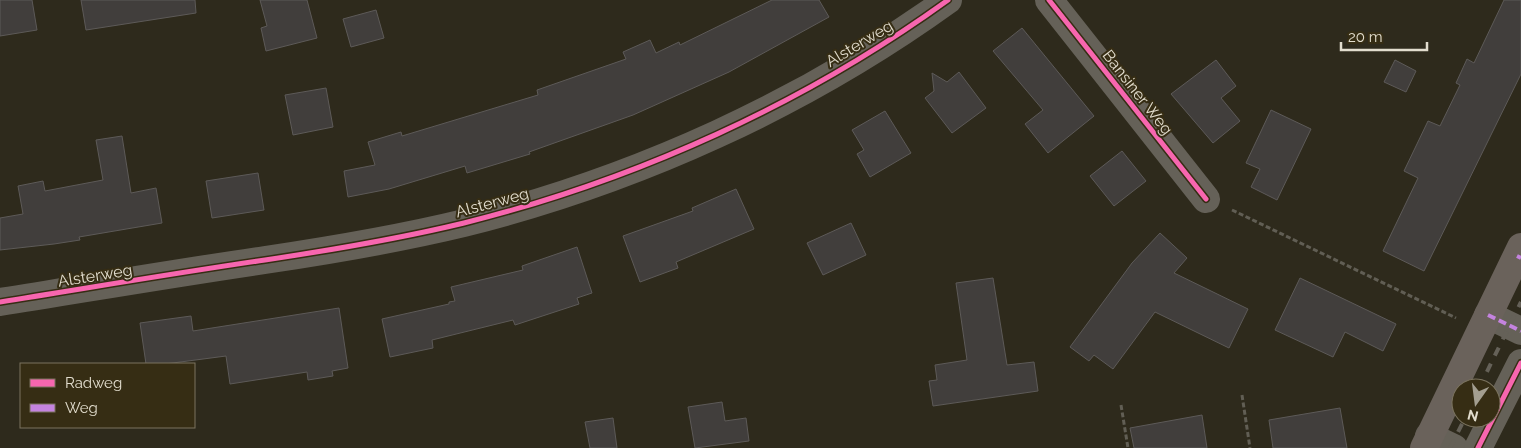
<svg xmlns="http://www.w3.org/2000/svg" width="1521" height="448" font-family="Raleway,sans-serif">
<rect width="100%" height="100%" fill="#2e2a1c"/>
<g fill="#413e3c" stroke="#5d5a58">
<polygon points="0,0 32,0 37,30 0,36"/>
<polygon points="81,0 195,0 196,13 86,30"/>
<polygon points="260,0 307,0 317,38 266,51 261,28 267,26"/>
<polygon points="772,0 819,0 829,17 729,72 633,115 529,152 530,154 467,173 465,166 389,189 348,197 344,171 375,165 368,142 401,132 402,136 538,95 537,90 626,59 623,52 650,40 656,53 679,42 680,45"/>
<polygon points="1504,0 1521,0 1521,74 1424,271 1383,251 1418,178 1404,171 1428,121 1440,126 1460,85 1456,83 1467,59 1474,63"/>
<polygon points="376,10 384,38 351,47 343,19"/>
<polygon points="1022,28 1094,116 1048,153 1025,124 1043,110 993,51"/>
<polygon points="1216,60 1236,86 1221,98 1240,121 1213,143 1171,94"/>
<polygon points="1395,60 1416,71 1406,92 1384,82"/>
<polygon points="959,72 986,108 952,133 925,98 934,91 932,73 947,82"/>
<polygon points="326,88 333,127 293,135 285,95"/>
<polygon points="1271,110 1311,129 1277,200 1251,187 1260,169 1246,163"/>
<polygon points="885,111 911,153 870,177 857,154 864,150 852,130"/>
<polygon points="122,136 131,193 156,188 162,223 79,237 80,240 54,244 0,250 0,218 23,214 18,186 43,181 45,191 103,180 96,140"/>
<polygon points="1122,151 1146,181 1114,206 1090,176"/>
<polygon points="258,173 264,210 212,218 206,181"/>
<polygon points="736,189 754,229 676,262 678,268 640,282 623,236 693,211 692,208"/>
<polygon points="851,223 866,255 823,275 807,243"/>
<polygon points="1160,233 1187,258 1174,273 1248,309 1229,348 1155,312 1113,369 1094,355 1089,361 1070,347 1132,263"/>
<polygon points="577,247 592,293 577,298 579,304 515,325 513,320 432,340 433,348 390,357 382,319 449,304 449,302 455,301 451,287 523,270 522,266"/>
<polygon points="993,278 1007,365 1034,362 1038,391 933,406 929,381 937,380 935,365 967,360 956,283"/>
<polygon points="1300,278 1396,324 1383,351 1345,332 1333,357 1275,330"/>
<polygon points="339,308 348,368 332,371 333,376 308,380 307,372 230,384 226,356 165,364 146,364 140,323 191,316 193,331"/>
<polygon points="722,402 725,421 746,418 749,441 695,448 688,407"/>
<polygon points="1340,408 1347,448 1273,448 1269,420"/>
<polygon points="1202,415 1207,448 1134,448 1130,428"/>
<polygon points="613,418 617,448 590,448 585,422"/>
</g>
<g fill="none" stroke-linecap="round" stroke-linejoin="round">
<g stroke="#615e54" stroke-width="3" stroke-dasharray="5 2.5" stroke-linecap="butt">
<polyline points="1232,210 1456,318"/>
<polyline points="1242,395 1250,448"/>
<polyline points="1121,405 1128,448"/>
</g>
<g stroke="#656158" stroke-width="28">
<polyline points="1049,0 1206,199"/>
<path d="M0,302C88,288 176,273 265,260C332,250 398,239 464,223C636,180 804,104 948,0"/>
<polyline points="1488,315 1521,331"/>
<polyline points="1429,436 1454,448"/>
<polyline points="1478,448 1521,363"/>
</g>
<polyline stroke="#6a625b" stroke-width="28" points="1424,448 1521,247"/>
<g stroke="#656158" stroke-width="4" stroke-dasharray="9 9" stroke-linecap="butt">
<polyline points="1479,388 1521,302"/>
<polyline points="1450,448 1465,418"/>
</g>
<g stroke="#c483df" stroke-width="4" stroke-dasharray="8 4" stroke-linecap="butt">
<polyline points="1517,256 1521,258"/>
<polyline points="1488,315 1521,331"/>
</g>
<defs>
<g id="cycleway">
<polyline points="1049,0 1206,199"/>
<path d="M0,302C88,288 176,273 265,260C332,250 398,239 464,223C636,180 804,104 948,0"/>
<polyline points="1478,448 1521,363"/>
</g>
</defs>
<use href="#cycleway" stroke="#362d14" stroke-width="8"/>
<use href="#cycleway" stroke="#f766af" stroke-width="5"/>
</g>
<g text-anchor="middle" stroke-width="4" stroke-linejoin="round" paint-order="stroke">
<g font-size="16" fill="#e2ddce" stroke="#362d14">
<text transform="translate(859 43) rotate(-31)" y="6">Alsterweg</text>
<text transform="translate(1138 92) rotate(52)" y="6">Bansiner Weg</text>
<text transform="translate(492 202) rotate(-15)" y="6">Alsterweg</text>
<text transform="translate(95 275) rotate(-9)" y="6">Alsterweg</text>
</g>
</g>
<rect x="20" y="363" width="175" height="65" fill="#362d14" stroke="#7b735e"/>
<rect x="30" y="379" width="25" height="8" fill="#f766af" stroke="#7b735e"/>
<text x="65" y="388" font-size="15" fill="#e2ddce">Radweg</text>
<rect x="30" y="404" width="25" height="8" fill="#c483df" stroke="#7b735e"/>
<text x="65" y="413" font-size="15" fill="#e2ddce">Weg</text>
<g transform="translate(1476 403) rotate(194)"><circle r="24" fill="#362d14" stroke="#7b735e"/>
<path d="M0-4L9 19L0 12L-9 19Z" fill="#a39e90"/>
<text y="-8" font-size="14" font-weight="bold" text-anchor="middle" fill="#e2ddce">N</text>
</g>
<path d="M1341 42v8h86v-8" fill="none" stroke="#e2ddce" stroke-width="2.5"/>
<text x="1348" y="42" font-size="15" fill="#e2ddce" stroke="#362d14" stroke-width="4" paint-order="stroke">20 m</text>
</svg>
